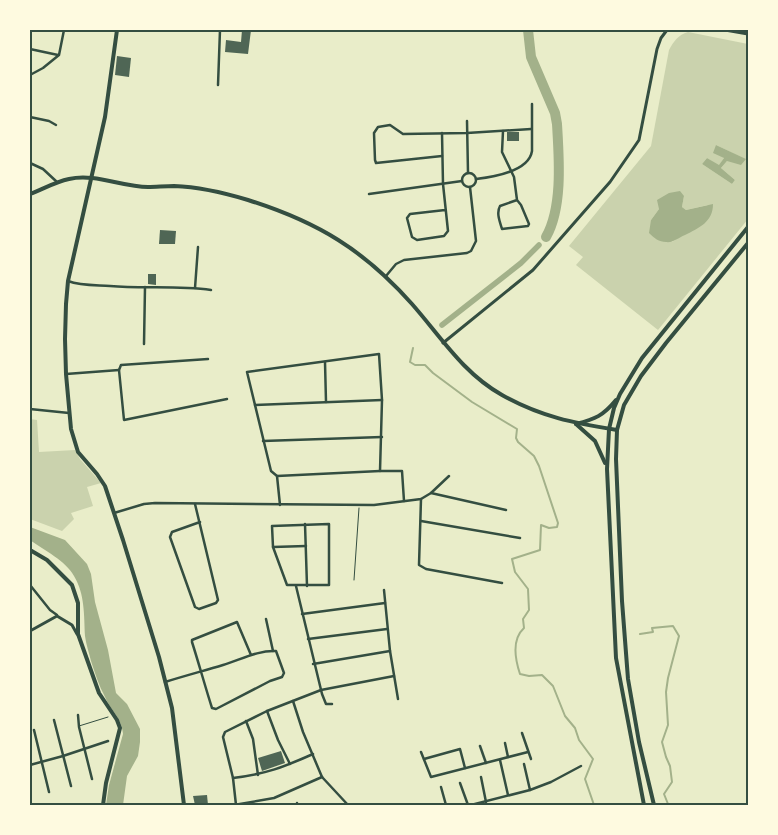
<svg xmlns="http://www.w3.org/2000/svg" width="778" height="835" font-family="Barlow,sans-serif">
<rect width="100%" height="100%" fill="#e9edc9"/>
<g fill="#cad2ad" fill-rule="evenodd">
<path d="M688,32L748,44V219L658,330L576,265L583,257L569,246L651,146L669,50C674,41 678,35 688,32ZM716,145L745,159L727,161L721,168L735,180L732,184L702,164L707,158L719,166L724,158ZM684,196L682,207L686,210L708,205L683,235L672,242L651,220L659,209Z"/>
<polygon points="30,419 37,420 39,452 75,450 80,459 101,483 87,487 93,506 71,513 74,519 62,531 30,519"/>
</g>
<g fill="#a3b18a">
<polygon points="716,145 746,159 741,165 727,161 721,168 735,180 732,184 702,164 707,158 719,165 724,158 713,153"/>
<path d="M680,191L684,196L682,207L686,210L713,204C713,222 699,228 685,235C678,238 673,243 666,242C659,242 654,238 649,233L651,220L659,209L657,200L669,193Z"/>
<path d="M30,527L65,540L87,564L91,574L95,602L108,650L116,693L127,704L140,729V742L138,756L127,776L123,805H106L109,785L123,734C122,718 111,711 105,697C99,686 95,673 91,661C89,653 86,644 85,636C84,616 85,594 74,576C65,560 45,551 30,540Z"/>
</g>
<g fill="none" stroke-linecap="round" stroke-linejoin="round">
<g stroke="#a3b18a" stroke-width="2">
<path d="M413,348L410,362L415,365H425L433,373L472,402L517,429L516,438L518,442L534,456L539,466L558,523L557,527L549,528L541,525L540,550L512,559L515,572L528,589L529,610L523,619L524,628C511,640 515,659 520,674L529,676L542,675L553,686L565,716L575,728L579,740L593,759L585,779L594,805"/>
<polyline points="640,634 653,632 652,628 673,626 679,636 668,678 666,692 668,725 662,742 666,757 670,766 672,782 664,794 668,804 672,805"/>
</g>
<polyline stroke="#a3b18a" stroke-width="5.5" points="442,325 521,263 539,245"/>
<path stroke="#a3b18a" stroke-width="10" d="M528,30L531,57L555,113L557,124C559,158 563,207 546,237"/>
</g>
<g fill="#4f6655">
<polygon points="242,30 251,30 248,54 225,52 226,40 241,42"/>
<polygon points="117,56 131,58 129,77 115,75"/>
<rect x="507" y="132" width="12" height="9"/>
<polygon points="160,230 176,231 175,244 159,244"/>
<polygon points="148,274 156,274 156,285 148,284"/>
<polygon points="281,751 285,763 262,771 258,758"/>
<polygon points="207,795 208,805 195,805 193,796"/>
</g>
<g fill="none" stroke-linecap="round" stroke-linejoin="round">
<polyline stroke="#344e41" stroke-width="1" points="354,580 359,508"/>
<polyline stroke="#344e41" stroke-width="1" points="79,726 108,717"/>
<g stroke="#344e41" stroke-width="2.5">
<polyline points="30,49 58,55"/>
<polyline points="30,75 43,68 59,55 64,30"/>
<polyline points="218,85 220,30"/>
<polyline points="30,117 49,121 56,125"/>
<polyline points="467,121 468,173"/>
<path d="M503,131L502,152L514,177L517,200L521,205L529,224L528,226L502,229C500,222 496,213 500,206L517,200"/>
<polyline points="442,133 443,184 448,231 444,236 417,240 412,237 407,218 410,214 445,210"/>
<polyline points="442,156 376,163 375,160 374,133 378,127 390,125 403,134 467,133 531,129"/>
<polyline points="30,163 43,169 57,182"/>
<circle cx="469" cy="180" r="7"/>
<path d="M476,179C493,177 529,171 532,151V104"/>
<polyline points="369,194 462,181"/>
<polyline points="386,276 396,264 404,260 467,253 471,251 476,241 470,187"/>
<path d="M68,281C81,286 96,285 110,286C143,289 177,285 211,290"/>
<polyline points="195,288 198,247"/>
<polyline points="144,344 145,287"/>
<polyline points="208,359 121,365 119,370 124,420 227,399"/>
<polyline points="325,362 326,402"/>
<polyline points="66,374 119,370"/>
<polyline points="255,405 382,400"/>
<polyline points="30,409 69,413"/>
<polyline points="263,441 382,437"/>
<polyline points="277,476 380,471 402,471 404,501"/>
<polyline points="431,493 506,510"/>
<polyline points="421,499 419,565 426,569 502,583"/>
<polyline points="195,504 218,600 216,603 199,609 195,607 170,537 172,532 200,522"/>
<polyline points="280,505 277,476 271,471 247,372 379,354 382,400 380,471"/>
<polyline points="114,513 144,504 155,503 374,505 421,499 431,493 449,476"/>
<polyline points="421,521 520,538"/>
<polyline points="305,524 307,586"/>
<polygon points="329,524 329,585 287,585 273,547 272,526"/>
<polyline points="273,547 306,546"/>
<polyline points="30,585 50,610 57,615"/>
<polyline points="296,586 322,694 326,704 332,704"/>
<polyline points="384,590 390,651 398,699"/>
<polyline points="302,614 385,603"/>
<polyline points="266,619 273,651"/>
<polyline points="308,639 387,629"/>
<polyline points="313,664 390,651"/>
<path d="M165,682C184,676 203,671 223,665C240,660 258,650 276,651L284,673L282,677L270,681L216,709L212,708C205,686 199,664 192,642V640L237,622L251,655"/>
<polyline points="293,701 303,732 322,777"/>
<polyline points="267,711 278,740 290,764"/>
<polyline points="78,715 79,727 92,779"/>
<polyline points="54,720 71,786"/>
<polyline points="246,721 253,739 258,775"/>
<polyline points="34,730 49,792"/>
<polyline points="522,733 531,759"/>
<polyline points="505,743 508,757"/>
<polyline points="480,746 486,763"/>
<polyline points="421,752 431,777 528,752"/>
<polyline points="424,759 460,749 465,768"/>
<polyline points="500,760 508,795"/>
<polyline points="524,764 530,790"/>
<polyline points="30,765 63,756 108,741"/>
<polyline points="322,777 348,805"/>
<polyline points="481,777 486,802"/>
<path d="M233,778C266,774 284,767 313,754"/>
<polyline points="460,783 468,805"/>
<polyline points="441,787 446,805"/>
<polyline points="297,803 297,805"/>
<polyline points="234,805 274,798 322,777"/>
<polyline points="236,805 233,778 223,737 225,732 267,711 321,690 394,676"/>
<polyline points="471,805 530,790 551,782 581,766"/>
</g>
<g stroke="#344e41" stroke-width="3">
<polyline points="725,30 748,34"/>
<polyline points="443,343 533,270 610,182 639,140 657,49 661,38 667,30"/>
<polyline points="30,631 57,616 72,625 77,634"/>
</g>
<g stroke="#344e41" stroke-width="4">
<polyline points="117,30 105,117 68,281 66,304 65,339 66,374 71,429 78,452 97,474 105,486 123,540 159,657 172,708 184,805"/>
<path d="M30,194C43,189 55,182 69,179C95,173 122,187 148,187C156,187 165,186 174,186C199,187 225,193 248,200C318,222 364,250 412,304C441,337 463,373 502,395C541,417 574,423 617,430"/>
<polyline points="30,550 47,560 72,585 78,603 78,634 99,693 117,720 120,728 106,783 103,805"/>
</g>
<g stroke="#344e41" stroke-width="4">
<polyline points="576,424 595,441 605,463"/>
<path d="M576,424C595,419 603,416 616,400"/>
<polyline points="644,805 616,658 607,469 609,429 614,408 620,394 642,358 748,227"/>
<polyline points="654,805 639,742 628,679 622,601 616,459 617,430 624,405 641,376 666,343 748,243"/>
</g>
</g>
<rect width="778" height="835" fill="none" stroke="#fefae0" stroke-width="62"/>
<rect x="31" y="31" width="716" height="773" fill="none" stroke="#344e41" stroke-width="2"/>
</svg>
